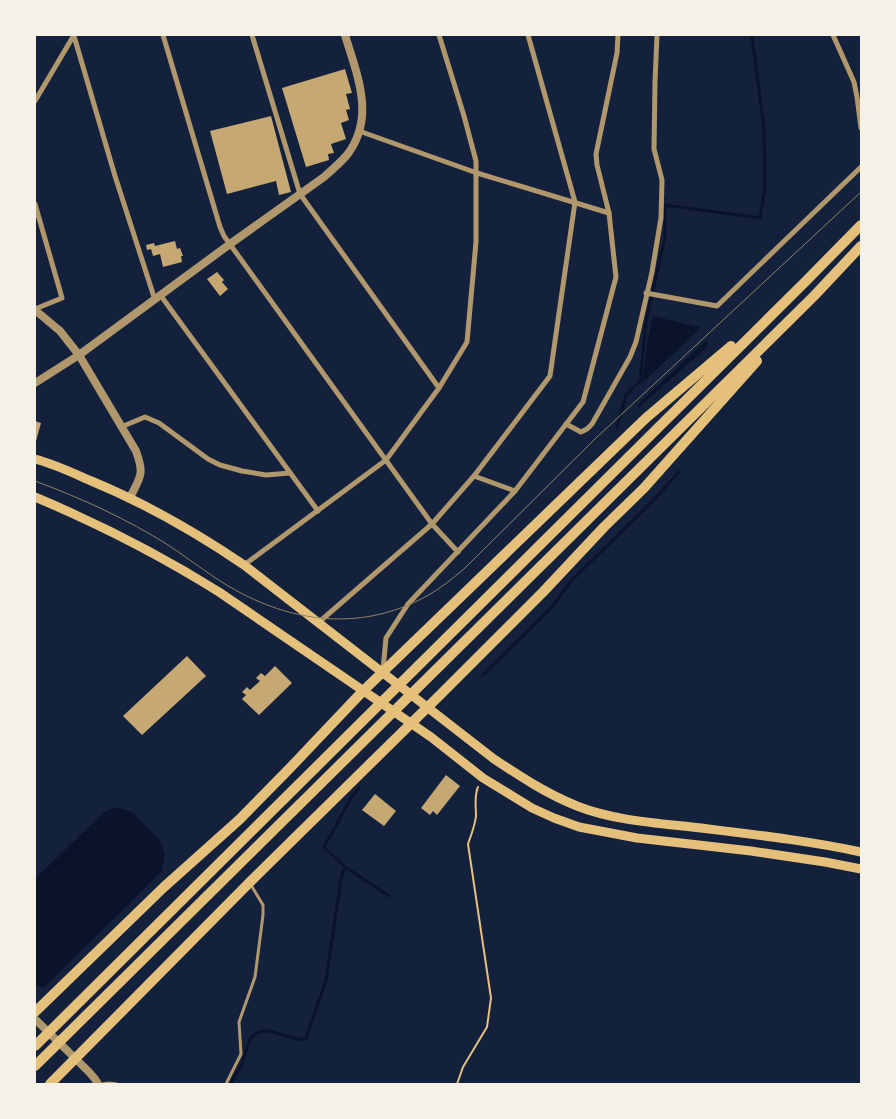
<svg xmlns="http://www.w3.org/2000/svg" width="896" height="1119" font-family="'Sofia Sans Condensed',sans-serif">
<rect width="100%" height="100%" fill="#14213d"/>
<g fill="#0b132b">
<polygon points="653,316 710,330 706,348 638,408 648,339"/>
<polygon points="115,807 132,812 160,840 165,855 162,871 45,987 35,986 35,879 103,813"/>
</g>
<polygon fill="#14213d" points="703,326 712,328 711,336 636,406 639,386"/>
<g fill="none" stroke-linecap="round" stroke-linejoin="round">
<g stroke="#0b132b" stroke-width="3">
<polyline points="617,427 626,395 640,381 646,322 665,237 665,205 760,218 765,188 764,129 752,35"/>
<polyline points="482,676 553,606 571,581 653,501 679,472"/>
<polyline points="359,788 351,798 324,847 345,867 389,896"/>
<path d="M231,1084C233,1076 239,1071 242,1064C245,1057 246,1049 249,1042C261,1017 288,1043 306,1039L326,980L341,879L345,867"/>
</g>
</g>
<g fill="#c6a872">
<polygon points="345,69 352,93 346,94 350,109 346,110 349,120 341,123 346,139 331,144 334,153 328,154 329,160 306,167 282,88"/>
<polygon points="271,116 291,192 279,195 276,181 227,194 210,131"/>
<polygon points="175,241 177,249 180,248 183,256 181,256 182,262 163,267 160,254 153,256 151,249 147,250 146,245 154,243 155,246"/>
<polygon points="217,272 224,280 222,282 228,289 220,296 207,279"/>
<polygon points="35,421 41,423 36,441 35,441"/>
<polygon points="187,656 206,676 142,735 123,716"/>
<polygon points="275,666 292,683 259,715 242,699 246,695 242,692 247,687 250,690 260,681 256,678 261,673 265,676"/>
<polygon points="446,775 460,786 437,815 433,811 430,815 421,808"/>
<polygon points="375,794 396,811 384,826 362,810"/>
</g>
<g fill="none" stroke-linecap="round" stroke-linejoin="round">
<path stroke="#e5c07b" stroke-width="2" d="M457,1084L463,1067L487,1027L491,998L468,844C471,835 475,826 476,816C476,805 474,796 478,787"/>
<g stroke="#b1986c" stroke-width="3">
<polyline points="102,1084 109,1083 117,1084"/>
<polyline points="226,1084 241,1054 239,1022 255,977 263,915 263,905 251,885"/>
</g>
<g stroke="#b1986c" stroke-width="5">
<polyline points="163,35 220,227 224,236 432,524 458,552"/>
<polyline points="252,35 300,194 439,388"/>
<polyline points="833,35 854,82 857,97 861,128"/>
<polyline points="74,36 115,176 155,300"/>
<polyline points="35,101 74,35"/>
<polyline points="359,131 477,173 609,213"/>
<polyline points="35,204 62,298 35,309"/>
<polyline points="646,293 717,306 861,167"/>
<polyline points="161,296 318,511"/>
<polyline points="566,424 581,432 587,429 592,424 630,357 636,342 652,272 661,218 662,180 654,149 655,82 657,35"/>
<polyline points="121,427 145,417 159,423 208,459 220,465 242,471 266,475 290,473"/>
<polyline points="474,476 515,491"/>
<polyline points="244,565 386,460 439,388 467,342 476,242 476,161 464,116 439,35"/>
<polyline points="318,623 432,524 474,476 550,376 575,202 528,35"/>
<polyline points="383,669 386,638 408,604 515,491 583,402 616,277 609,213 597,165 596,154 617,53 618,35"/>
</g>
<g stroke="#b1986c" stroke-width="8">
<path d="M35,310L60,331L79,355L136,451C145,476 140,476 130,498"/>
<path d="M35,383L79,355L230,244L324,177C332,170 340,163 347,155C376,117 357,75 345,35"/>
<polyline points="35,1019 89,1072 95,1079 98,1084"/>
</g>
<g stroke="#e5c07b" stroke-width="9">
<path d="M35,459C54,464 71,472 89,480C145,503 194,531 244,565L494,759C521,777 547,794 577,806C612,820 655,823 692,827C749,834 805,840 861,852"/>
<path d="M35,497C99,524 160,555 219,592L431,737L483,778L532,808L554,818L579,827L637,838L751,851L825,862L861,869"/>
</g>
<g stroke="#e5c07b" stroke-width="10">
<polyline points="35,1012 164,887 240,819 290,768 363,691 646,418 731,346"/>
<polyline points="35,1046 806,281 861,225"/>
<polyline points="35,1066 814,296 861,246"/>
<polyline points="50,1084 249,883 440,695 543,592 604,527 644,488 757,361"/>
</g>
<path stroke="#918062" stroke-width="1" d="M35,481C81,498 127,519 168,545C191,560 213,578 237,591C298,624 363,630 425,597C440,589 452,579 465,568L596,438L861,192"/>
</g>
<rect width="896" height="1119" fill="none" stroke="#f6f1e7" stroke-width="72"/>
</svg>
